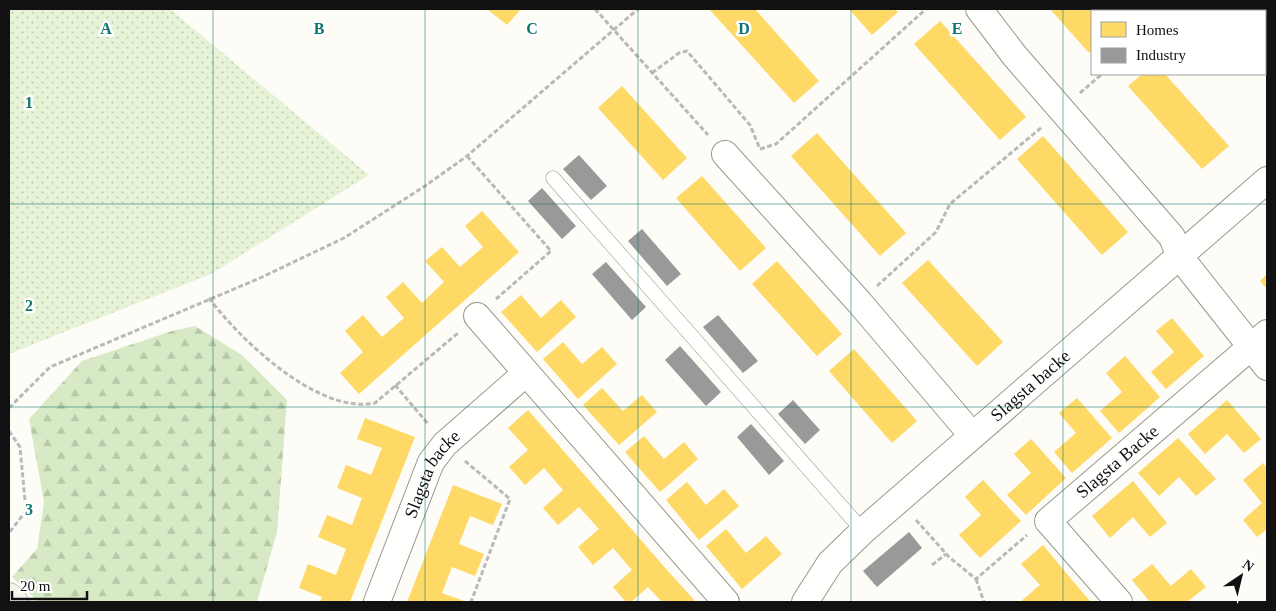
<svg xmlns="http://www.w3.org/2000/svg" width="1276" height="611" font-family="'Times New Roman',serif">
<defs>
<pattern id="forest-firs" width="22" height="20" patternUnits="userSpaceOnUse" patternTransform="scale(1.25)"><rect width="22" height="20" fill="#d8eac5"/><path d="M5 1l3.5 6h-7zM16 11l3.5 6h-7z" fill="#b8c8a8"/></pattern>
<pattern id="garden-dots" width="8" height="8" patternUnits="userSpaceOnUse" patternTransform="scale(1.25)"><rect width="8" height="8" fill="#e7f3d7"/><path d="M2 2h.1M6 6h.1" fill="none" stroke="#c5cfb8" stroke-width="1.8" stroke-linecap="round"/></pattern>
</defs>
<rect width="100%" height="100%" fill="#fdfcf7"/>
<polygon fill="url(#forest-firs)" points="195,326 242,355 287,400 277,532 257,602 39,602 12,577 37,549 44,502 29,419 82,361 172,331"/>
<polygon fill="url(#garden-dots)" points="9,9 170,9 369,175 211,274 9,354"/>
<g fill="#ffd966">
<polygon points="487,9 521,9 507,25"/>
<polygon points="709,9 755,9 819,81 794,103"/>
<polygon points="849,9 895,9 898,12 872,35"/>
<polygon points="1050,9 1095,9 1097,11 1092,11 1092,50 1089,53"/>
<polygon points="940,21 1026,117 1000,140 914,44"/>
<polygon points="1142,74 1165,74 1229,146 1202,169 1128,86"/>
<polygon points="622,86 687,158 663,180 598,108"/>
<polygon points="817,133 906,233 880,256 791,156"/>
<polygon points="1043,136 1128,232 1102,255 1017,159"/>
<polygon points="702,176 766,248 740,271 676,198"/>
<polygon points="482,211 519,252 359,394 340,373 363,352 345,331 363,315 382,337 404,318 386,297 403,282 422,303 444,282 425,261 442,247 460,267 483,247 465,226"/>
<polygon points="928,260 1003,342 977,366 902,283"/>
<polygon points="777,261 842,334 817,356 752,284"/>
<polygon points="1267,274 1267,289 1260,281"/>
<polygon points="521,295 541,318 561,300 576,317 537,352 501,312"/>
<polygon points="1172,318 1204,356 1166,389 1151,372 1174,352 1156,331"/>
<polygon points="563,342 582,364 602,347 617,364 578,399 543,359"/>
<polygon points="854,349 917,421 892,443 829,371"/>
<polygon points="1125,356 1160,397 1119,433 1100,411 1122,392 1106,373"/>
<polygon points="602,388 623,411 642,395 657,412 619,445 583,405"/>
<polygon points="1077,398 1112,438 1072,473 1054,452 1076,433 1059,413"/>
<polygon points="1227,400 1261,439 1244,453 1227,434 1205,454 1188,434"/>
<polygon points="528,410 667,570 696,602 662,602 648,587 631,602 626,602 613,587 632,570 613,548 593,565 578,547 599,529 579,507 558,525 543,508 563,490 544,468 525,485 509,467 528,450 508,428"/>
<polygon points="365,418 415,437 350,602 320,602 322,597 299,588 308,564 336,575 346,549 318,537 327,515 352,525 362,498 337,488 346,465 371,475 382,448 357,439"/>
<polygon points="644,436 664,459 684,442 698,459 660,492 625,452"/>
<polygon points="1178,438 1216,479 1196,496 1179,477 1159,496 1138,473"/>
<polygon points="1031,439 1066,478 1026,515 1007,495 1031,473 1014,454"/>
<polygon points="1263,463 1267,468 1267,529 1257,537 1243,520 1262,503 1243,480"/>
<polygon points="983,480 1021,521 980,558 959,535 981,515 965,497"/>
<polygon points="1133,481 1167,523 1150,537 1133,517 1110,538 1092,516"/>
<polygon points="687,482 706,505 724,489 739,506 699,540 666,500"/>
<polygon points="453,485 502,504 493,525 470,516 459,544 484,554 475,576 452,567 442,593 467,602 407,602"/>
<polygon points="726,529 746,553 766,536 782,554 742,589 706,546"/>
<polygon points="1043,545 1077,586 1091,602 1020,602 1040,585 1021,564"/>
<polygon points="1152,564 1171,586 1191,569 1206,587 1187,602 1150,602 1132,580"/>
</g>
<g fill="#999">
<polygon points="579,155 607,186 591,200 563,169"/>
<polygon points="542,188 576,226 562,239 528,201"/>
<polygon points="642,229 681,274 667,286 628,241"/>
<polygon points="606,262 646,307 632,320 592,274"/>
<polygon points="718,315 758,361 743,373 703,327"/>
<polygon points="680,346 721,392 706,406 665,360"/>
<polygon points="793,400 820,430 805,444 778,414"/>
<polygon points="751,424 784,461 769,475 737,437"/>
<polygon points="909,532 922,548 877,587 863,571"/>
</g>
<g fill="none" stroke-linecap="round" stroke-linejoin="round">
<defs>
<polyline id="lane" points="553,178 863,531"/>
<g id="street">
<polyline points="979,9 1014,55 1172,237 1180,257 1267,367"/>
<polyline points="725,154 859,302 972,435"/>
<polyline points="477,316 726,602"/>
<path id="s1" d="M377,602L431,462L445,444L526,373"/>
<path id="s2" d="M805,602L830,563L863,531L1267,180"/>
<path id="s3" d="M1119,602L1048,521L1267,333"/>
</g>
<polyline id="secondary" points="9,597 14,602"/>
</defs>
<use href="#lane" stroke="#979795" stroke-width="15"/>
<use href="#street" stroke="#979795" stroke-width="28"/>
<use href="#secondary" stroke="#8e8d8b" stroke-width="29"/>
<g stroke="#b9b9b8" stroke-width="3" stroke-dasharray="5 2.5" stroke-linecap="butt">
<polyline points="595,9 708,135"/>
<polyline points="1168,9 1169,11"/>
<polyline points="652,73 679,53 687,51 750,125 760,149"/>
<polyline points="1080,93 1102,74"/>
<polyline points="760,149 776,144 926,9"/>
<polyline points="467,156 551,251 496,299"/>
<polyline points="877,286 936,232 950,204 1042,127"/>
<path d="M209,298C240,340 319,415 375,403L458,333"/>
<polyline points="395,385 429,425"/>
<polyline points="9,408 50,367 260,278 344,238 425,186 467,156 638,9"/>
<polyline points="9,431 20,447 26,511 9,533"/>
<polyline points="465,461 510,499 471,602"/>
<polyline points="916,520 949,557 976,579 1027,535"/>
<polyline points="932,565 946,554"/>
<polyline points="976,579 984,602"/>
</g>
<use href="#lane" stroke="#fffffe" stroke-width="14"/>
<use href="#street" stroke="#fffffe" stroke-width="26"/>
<use href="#secondary" stroke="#f6f4eb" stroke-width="28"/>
</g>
<path fill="none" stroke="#0f766e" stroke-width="1" stroke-opacity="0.55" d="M213,9V602M425,9V602M638,9V602M851,9V602M1063,9V602M9,204H1267M9,407H1267"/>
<g text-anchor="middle" stroke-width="5" stroke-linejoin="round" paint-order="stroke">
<g font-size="18" fill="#111" stroke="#fff">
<text dy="6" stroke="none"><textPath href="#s2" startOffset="314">Slagsta backe</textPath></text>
<text dy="6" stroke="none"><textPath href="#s3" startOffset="199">Slagsta Backe</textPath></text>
<text dy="6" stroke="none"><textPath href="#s1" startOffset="140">Slagsta backe</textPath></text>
</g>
</g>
<g font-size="16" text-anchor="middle" font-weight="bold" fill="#0f766e" stroke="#fff" stroke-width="5" stroke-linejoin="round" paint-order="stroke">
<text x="106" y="34">A</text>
<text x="319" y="34">B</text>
<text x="532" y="34">C</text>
<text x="744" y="34">D</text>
<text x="957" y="34">E</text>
<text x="29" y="108">1</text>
<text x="29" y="311">2</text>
<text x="29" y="515">3</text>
</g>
<rect width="1276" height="611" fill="none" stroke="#111111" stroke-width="20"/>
<rect x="1091" y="10" width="175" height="65" fill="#ffffff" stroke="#a0a0a0"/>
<rect x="1101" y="22" width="25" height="15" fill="#ffd966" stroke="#a0a0a0"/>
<text x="1136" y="35" font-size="15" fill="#111111">Homes</text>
<rect x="1101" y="48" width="25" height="15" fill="#999999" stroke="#a0a0a0"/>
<text x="1136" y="60" font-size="15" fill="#111111">Industry</text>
<g transform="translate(1241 576) rotate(35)" stroke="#ffffff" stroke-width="4" paint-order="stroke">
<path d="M0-4L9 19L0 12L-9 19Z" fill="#111111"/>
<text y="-8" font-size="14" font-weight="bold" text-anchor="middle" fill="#111111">N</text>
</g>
<path d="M12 591v8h75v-8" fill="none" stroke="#111111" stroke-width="2.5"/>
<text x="20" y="591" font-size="15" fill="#111111" stroke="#ffffff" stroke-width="4" paint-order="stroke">20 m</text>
</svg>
